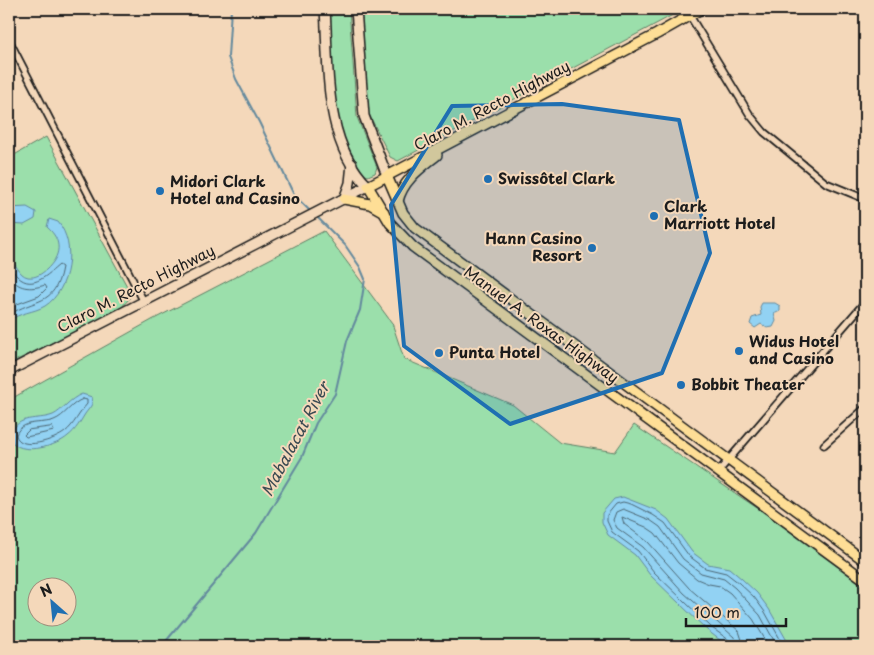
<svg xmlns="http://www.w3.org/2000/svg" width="874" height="655" font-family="'Playpen Sans',sans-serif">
<rect width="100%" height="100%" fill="#f4d8ba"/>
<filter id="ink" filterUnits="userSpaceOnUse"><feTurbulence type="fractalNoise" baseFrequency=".02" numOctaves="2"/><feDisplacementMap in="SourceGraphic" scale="10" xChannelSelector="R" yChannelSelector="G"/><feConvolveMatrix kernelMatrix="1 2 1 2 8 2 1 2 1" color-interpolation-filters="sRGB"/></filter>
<g filter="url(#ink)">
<g fill="#9bdfab" stroke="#5c7e64" fill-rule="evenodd">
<polygon points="328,9 349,9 357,117 377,167 375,173 368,176 363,174 342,136 336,116"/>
<polygon points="361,9 684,9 398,161 390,157 368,112"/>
<polygon points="46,137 129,290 129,299 120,309 9,364 9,158"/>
<path d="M324,231L392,323L404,359L513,405L560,443L615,452L634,425L772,518L865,587V646H9V400L152,320ZM38,588H68V618H38Z"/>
</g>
<g fill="#92d2f3" stroke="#63899d">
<polygon points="27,207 36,212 35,219 24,225 9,224 9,208"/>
<path d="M49,219L58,222C77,244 70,290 45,306C33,313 20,312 9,321V259C17,263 18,275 28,277C36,278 41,274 46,270C61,256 63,241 47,227Z"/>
<polygon points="762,303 775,303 780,306 780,311 774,314 776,321 773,327 767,328 761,324 755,328 750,324 752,318 761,315 760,307"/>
<path d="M82,394L92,397C94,405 89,408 85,414C80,422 76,430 68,436C57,446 25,455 13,443L11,434C18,414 37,421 53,415C62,411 69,399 82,394Z"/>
<polygon points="623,497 656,510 668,519 692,552 708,564 729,568 742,579 757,593 769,609 790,646 728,646 708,631 650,575 635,555 608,535 602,522 602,513 614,499"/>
</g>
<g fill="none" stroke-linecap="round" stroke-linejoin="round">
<g stroke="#4b6572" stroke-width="1">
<path d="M9,264C12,268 14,274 18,277C33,291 48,274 59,265L62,267C55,308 35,297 9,315"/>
<path d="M9,276C18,289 30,290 45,285L47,288L39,296L9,307"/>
<path d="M83,399L87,400V404C79,413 74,425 65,432C55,440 20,452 16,435C22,419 41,425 54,420C65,416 71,403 83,399Z"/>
<polygon points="52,427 54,431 26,437 24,435 29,430"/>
<polyline points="731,646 729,640 712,628 654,572 638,551 612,532 607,521 607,515 616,504 623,502 631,504 653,515 665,523 689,556 705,568 726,573 739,583 754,597 765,612 784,646"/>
<polyline points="737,646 734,637 684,593 643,547 617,528 613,520 616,512 623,509 650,520 660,527 683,559 701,573 724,579 735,588 760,615 777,646"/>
<polyline points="744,646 739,631 689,588 648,542 624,524 622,517 646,527 655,533 678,563 697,579 709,584 720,586 730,593 753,619 769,646"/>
</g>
<g stroke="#63899d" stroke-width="2">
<polyline points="231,9 228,57 236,79 259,122 294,195 310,211"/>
<polyline points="162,646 256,533 302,457 316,423 335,394 347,341 360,310 365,279 360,267 345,245 316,216"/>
</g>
<defs>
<g id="minor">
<polyline points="690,16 750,115 764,132 826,183 865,199"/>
<polyline points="9,40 143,300"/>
<polyline points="824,445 865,408"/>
<polyline points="718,472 865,302"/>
</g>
<g id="secondary">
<polyline points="356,9 364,116 387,176"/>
<polyline points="344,199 350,183 352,164"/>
<path d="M9,371L368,186C323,142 329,67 325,9"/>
</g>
<g id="primary">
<polyline points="701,9 657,34 368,186 390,223 413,247 865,580"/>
<polyline points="387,176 403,213 415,228 865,561"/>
<polyline points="344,199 370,204 384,212"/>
<path d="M398,201C403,180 421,168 437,155"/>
</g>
</defs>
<use href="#minor" stroke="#1c1c1c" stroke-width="9"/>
<use href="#secondary" stroke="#1c1c1c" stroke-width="12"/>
<use href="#primary" stroke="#1c1c1c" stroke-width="12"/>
<use href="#minor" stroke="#f4d8ba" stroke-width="5.5"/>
<use href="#secondary" stroke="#f4d8ba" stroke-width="9"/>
<use href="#primary" stroke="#fede96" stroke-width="9"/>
</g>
</g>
<path fill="#1f6fb2" fill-opacity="0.2" stroke="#1f6fb2" stroke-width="4" stroke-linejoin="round" d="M562,104L679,120L710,253L662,373L510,424L404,346L391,205L452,106Z"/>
<g fill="#1f6fb2" stroke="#f4d8ba" stroke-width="2">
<circle cx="488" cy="179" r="5"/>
<circle cx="160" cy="191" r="5"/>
<circle cx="654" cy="216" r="5"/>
<circle cx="592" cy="248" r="5"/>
<circle cx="739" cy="351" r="5"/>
<circle cx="439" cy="353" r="5"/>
<circle cx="681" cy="385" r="5"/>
</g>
<g text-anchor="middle" stroke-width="4" stroke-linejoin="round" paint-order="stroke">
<g font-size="15" fill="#1c1c1c" stroke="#f4d8ba">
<text transform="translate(492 106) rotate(-28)" y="5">Claro M. Recto Highway</text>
<text transform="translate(136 289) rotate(-27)" y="5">Claro M. Recto Highway</text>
<text transform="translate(541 325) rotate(36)" y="5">Manuel A. Roxas Highway</text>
</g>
<g font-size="15" font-weight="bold" fill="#1c1c1c" stroke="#f4d8ba" text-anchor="start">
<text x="498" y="184">Swissôtel Clark</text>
<text x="170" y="187">Midori Clark<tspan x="170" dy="17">Hotel and Casino</tspan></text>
<text x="664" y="212">Clark<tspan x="664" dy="17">Marriott Hotel</tspan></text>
<text x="582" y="244" text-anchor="end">Hann Casino<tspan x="582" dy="17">Resort</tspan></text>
<text x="749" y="347">Widus Hotel<tspan x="749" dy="17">and Casino</tspan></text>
<text x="449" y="358">Punta Hotel</text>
<text x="691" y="390">Bobbit Theater</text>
</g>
<g font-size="16" font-style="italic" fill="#3a4a52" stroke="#f4d8ba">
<text transform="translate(295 439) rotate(-62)" y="6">Mabalacat River</text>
</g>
</g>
<rect width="874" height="655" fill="none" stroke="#f4d8ba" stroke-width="30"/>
<rect x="15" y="15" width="844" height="625" fill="none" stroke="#1c1c1c" stroke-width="2" filter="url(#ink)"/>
<g transform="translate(52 602) rotate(333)"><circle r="24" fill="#f4d8ba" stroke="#9e8d7b"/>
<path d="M0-4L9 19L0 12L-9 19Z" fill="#1f6fb2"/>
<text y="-8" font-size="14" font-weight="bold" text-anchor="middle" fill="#1c1c1c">N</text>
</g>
<path d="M686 618v8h100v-8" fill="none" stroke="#1c1c1c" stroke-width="2.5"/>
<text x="694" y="618" font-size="15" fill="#1c1c1c" stroke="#f4d8ba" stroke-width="4" paint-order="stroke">100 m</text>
</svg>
